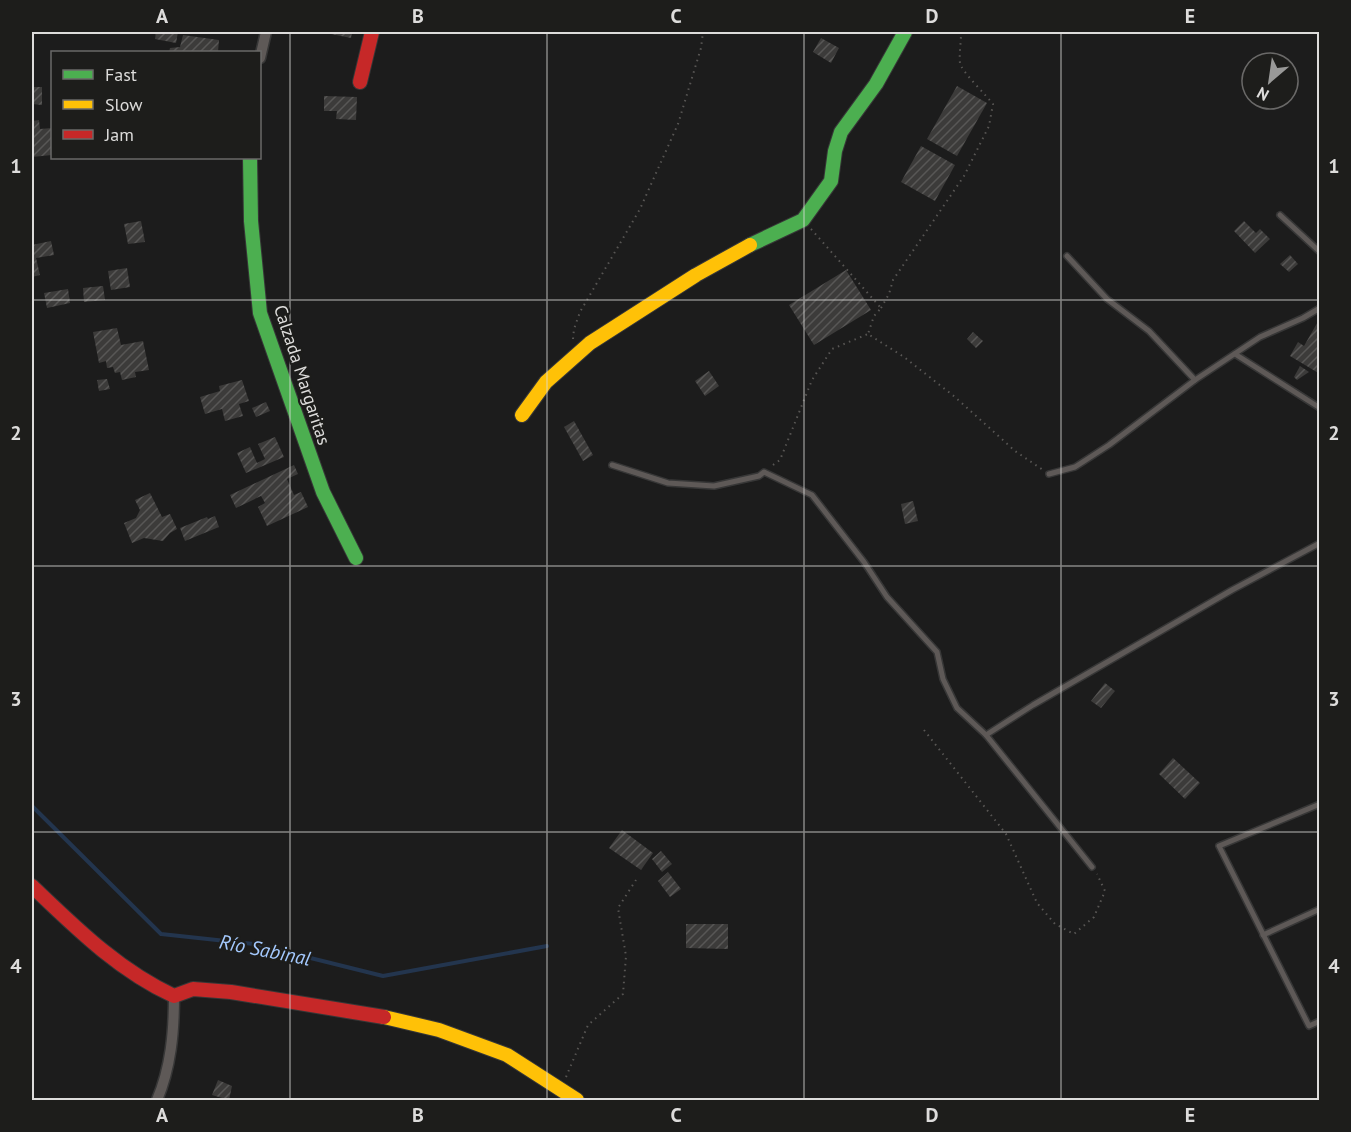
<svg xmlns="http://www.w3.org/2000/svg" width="1351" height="1132" font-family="'PT Sans',sans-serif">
<defs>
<pattern id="building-hatch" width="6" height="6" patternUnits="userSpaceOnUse" patternTransform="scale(1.5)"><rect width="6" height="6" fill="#3c3b3a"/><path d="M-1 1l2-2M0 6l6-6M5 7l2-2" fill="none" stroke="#585756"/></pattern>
</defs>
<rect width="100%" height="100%" fill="#1c1c1c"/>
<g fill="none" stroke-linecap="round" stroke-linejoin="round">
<polyline stroke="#23354e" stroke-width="4" points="32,806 161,934 254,944 383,976 547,946"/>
</g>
<g fill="url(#building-hatch)">
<polygon points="156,32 178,32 176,43 155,39"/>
<polygon points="321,32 352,32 351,38"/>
<polygon points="183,35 219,40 218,52 169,52 170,48 180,47"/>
<polygon points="821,38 839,48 831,63 813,52"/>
<polygon points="957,86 987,103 957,156 927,139"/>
<polygon points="32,87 42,87 42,105 32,104"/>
<polygon points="324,96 357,97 356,120 336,119 337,111 324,111"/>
<polygon points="39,120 40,129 52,128 52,155 32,157 32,121"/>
<polygon points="921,146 955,165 935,201 901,182"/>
<polygon points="141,221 145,242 128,244 124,224"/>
<polygon points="1244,221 1256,233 1260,229 1270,239 1255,253 1234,231"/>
<polygon points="51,241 54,255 36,258 40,275 32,277 32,245"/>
<polygon points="1290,255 1298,264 1289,272 1280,264"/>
<polygon points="127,268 130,287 111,290 108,271"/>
<polygon points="846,270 871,310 814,345 789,305"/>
<polygon points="103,286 105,300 84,302 83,288"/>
<polygon points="68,289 70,303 47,308 44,293"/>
<polygon points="1320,318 1320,374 1290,356 1298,342 1304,346"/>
<polygon points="117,328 121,345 143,341 149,370 135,372 136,377 122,380 120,372 115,373 113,367 107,368 106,361 99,363 93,332"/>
<polygon points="973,332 983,341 976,348 967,339"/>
<polygon points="1300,366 1309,372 1297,380 1294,377"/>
<polygon points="709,371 719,386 705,396 695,381"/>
<polygon points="107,379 110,389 99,391 97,380"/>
<polygon points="242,380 249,401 239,404 243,416 225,421 222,409 205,414 200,397 220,391 219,386"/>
<polygon points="266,402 270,411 256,417 252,408"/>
<polygon points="574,421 593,455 583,461 564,427"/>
<polygon points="275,437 284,457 246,473 237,453 250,447 257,463 265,459 258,444"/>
<polygon points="294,465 298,474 287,479 294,495 301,492 308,507 267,526 258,507 265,503 261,496 236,508 230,495"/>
<polygon points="150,493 162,517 170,514 177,529 170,533 163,541 144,538 132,543 124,523 136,518 140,510 135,500"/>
<polygon points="913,501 918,521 905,524 901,504"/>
<polygon points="215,516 219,527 185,541 180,528 207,517 208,519"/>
<polygon points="1105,683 1115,691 1101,708 1091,701"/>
<polygon points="1173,758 1200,783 1185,799 1159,774"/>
<polygon points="622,830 653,853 641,870 609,848"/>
<polygon points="661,851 672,864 662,872 652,859"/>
<polygon points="668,872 681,889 670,897 658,881"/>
<polygon points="686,924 728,924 728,949 686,948"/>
<polygon points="218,1080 232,1086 229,1100 212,1095"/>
</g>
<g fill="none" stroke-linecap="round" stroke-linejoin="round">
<defs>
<g id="lane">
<polyline points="1280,215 1320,252"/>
<polyline points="1067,256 1107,299 1149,331 1195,380"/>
<polyline points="1235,354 1320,408"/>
<polyline points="612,465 668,483 714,486 759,476 764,472 812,495 864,562 887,597 937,652 943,679 957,708 986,735 1092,867"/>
<polyline points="1049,474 1075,467 1109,445 1195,380 1260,337 1303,318 1320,308"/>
<polyline points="986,735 1033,705 1232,590 1320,543"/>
<polyline points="1320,804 1219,846 1309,1026 1320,1021"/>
<polyline points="1263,935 1320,909"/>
</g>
<g id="street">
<polyline points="260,58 266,32"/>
<path d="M157,1100C171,1067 174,1032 174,996"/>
</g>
<g id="fast">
<polyline points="250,158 251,221 260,313 323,492 356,558"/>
<polyline points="750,245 803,220 831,181 835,151 841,132 876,84 905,32"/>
</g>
<g id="slow">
<polyline points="522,415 546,382 590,343 696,275 750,245"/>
<polyline points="384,1017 439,1030 507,1055 577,1100"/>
</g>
<g id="jam">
<polyline points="360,82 372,32"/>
<path d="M32,886C76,928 118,970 174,996L193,989L231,992L384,1017"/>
</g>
</defs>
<use href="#lane" stroke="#373737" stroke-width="8"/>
<use href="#street" stroke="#373737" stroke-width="13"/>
<use href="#fast" stroke="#373737" stroke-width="16"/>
<use href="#slow" stroke="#373737" stroke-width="16"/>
<use href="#jam" stroke="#373737" stroke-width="16"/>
<g stroke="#585654" stroke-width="2" stroke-dasharray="1.5 4.5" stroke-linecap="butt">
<polyline points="811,229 881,308 874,316 868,334 904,357 955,397 1015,451 1043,470"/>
<path d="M881,308L889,294L893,280L964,176L989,126L993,104C987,96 961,71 960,63C959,54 961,43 961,34L963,32"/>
<polyline points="573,339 574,329 580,312 640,209 678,124 701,48 703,32"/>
<polyline points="773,465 780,460 812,380 832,349 868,334"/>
<polyline points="924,730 1006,834 1037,903 1055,924 1074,934 1094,917 1105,891 1097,874"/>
<polyline points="566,1077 588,1025 623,994 626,956 618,908 636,880"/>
</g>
<use href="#lane" stroke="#5e5957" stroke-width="5"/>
<use href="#street" stroke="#5e5957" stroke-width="10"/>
<use href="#fast" stroke="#4caf50" stroke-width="14"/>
<use href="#slow" stroke="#ffc107" stroke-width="14"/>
<use href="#jam" stroke="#c62828" stroke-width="14"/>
</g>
<path fill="none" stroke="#dddcdb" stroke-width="1.5" stroke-opacity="0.55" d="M290,32V1100M547,32V1100M804,32V1100M1061,32V1100M32,300H1320M32,566H1320M32,832H1320"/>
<g text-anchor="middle" stroke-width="4.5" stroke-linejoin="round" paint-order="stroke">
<g font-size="18" fill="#dddcdb" stroke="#1d1d1b">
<text transform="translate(302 375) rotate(72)" y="6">Calzada Margaritas</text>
</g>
<g font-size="20" font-style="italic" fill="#a4c9fe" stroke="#1d1d1b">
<text transform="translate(265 950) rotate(11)" y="7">Río Sabinal</text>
</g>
</g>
<rect width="1351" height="1132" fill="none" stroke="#1d1d1b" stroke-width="66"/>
<rect x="51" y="51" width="210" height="108" fill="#1d1d1b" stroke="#6a6968" stroke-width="1.5"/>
<rect x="63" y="70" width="30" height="9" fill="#4caf50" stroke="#6a6968" stroke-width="1.5"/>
<text x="105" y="81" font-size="18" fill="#dddcdb">Fast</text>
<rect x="63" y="100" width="30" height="9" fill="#ffc107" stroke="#6a6968" stroke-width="1.5"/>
<text x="105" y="111" font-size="18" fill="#dddcdb">Slow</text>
<rect x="63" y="130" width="30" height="9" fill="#c62828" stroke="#6a6968" stroke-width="1.5"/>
<text x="105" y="141" font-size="18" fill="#dddcdb">Jam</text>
<g transform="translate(1270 81) rotate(209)"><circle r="28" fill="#1d1d1b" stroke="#6a6968" stroke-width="1.5"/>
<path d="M0-4.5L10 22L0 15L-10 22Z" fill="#999998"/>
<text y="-9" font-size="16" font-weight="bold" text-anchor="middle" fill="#dddcdb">N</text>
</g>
<rect x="33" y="33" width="1285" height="1066" fill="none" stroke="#dddcdb" stroke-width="2"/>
<g font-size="20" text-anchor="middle" font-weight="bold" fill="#dddcdb">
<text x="162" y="23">A</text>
<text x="418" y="23">B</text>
<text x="676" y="23">C</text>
<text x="932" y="23">D</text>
<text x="1190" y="23">E</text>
<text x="16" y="173">1</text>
<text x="1334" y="173">1</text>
<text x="16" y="440">2</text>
<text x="1334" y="440">2</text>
<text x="16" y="706">3</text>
<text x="1334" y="706">3</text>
<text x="16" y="973">4</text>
<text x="1334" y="973">4</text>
<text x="162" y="1122">A</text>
<text x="418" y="1122">B</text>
<text x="676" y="1122">C</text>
<text x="932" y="1122">D</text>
<text x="1190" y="1122">E</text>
</g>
</svg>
